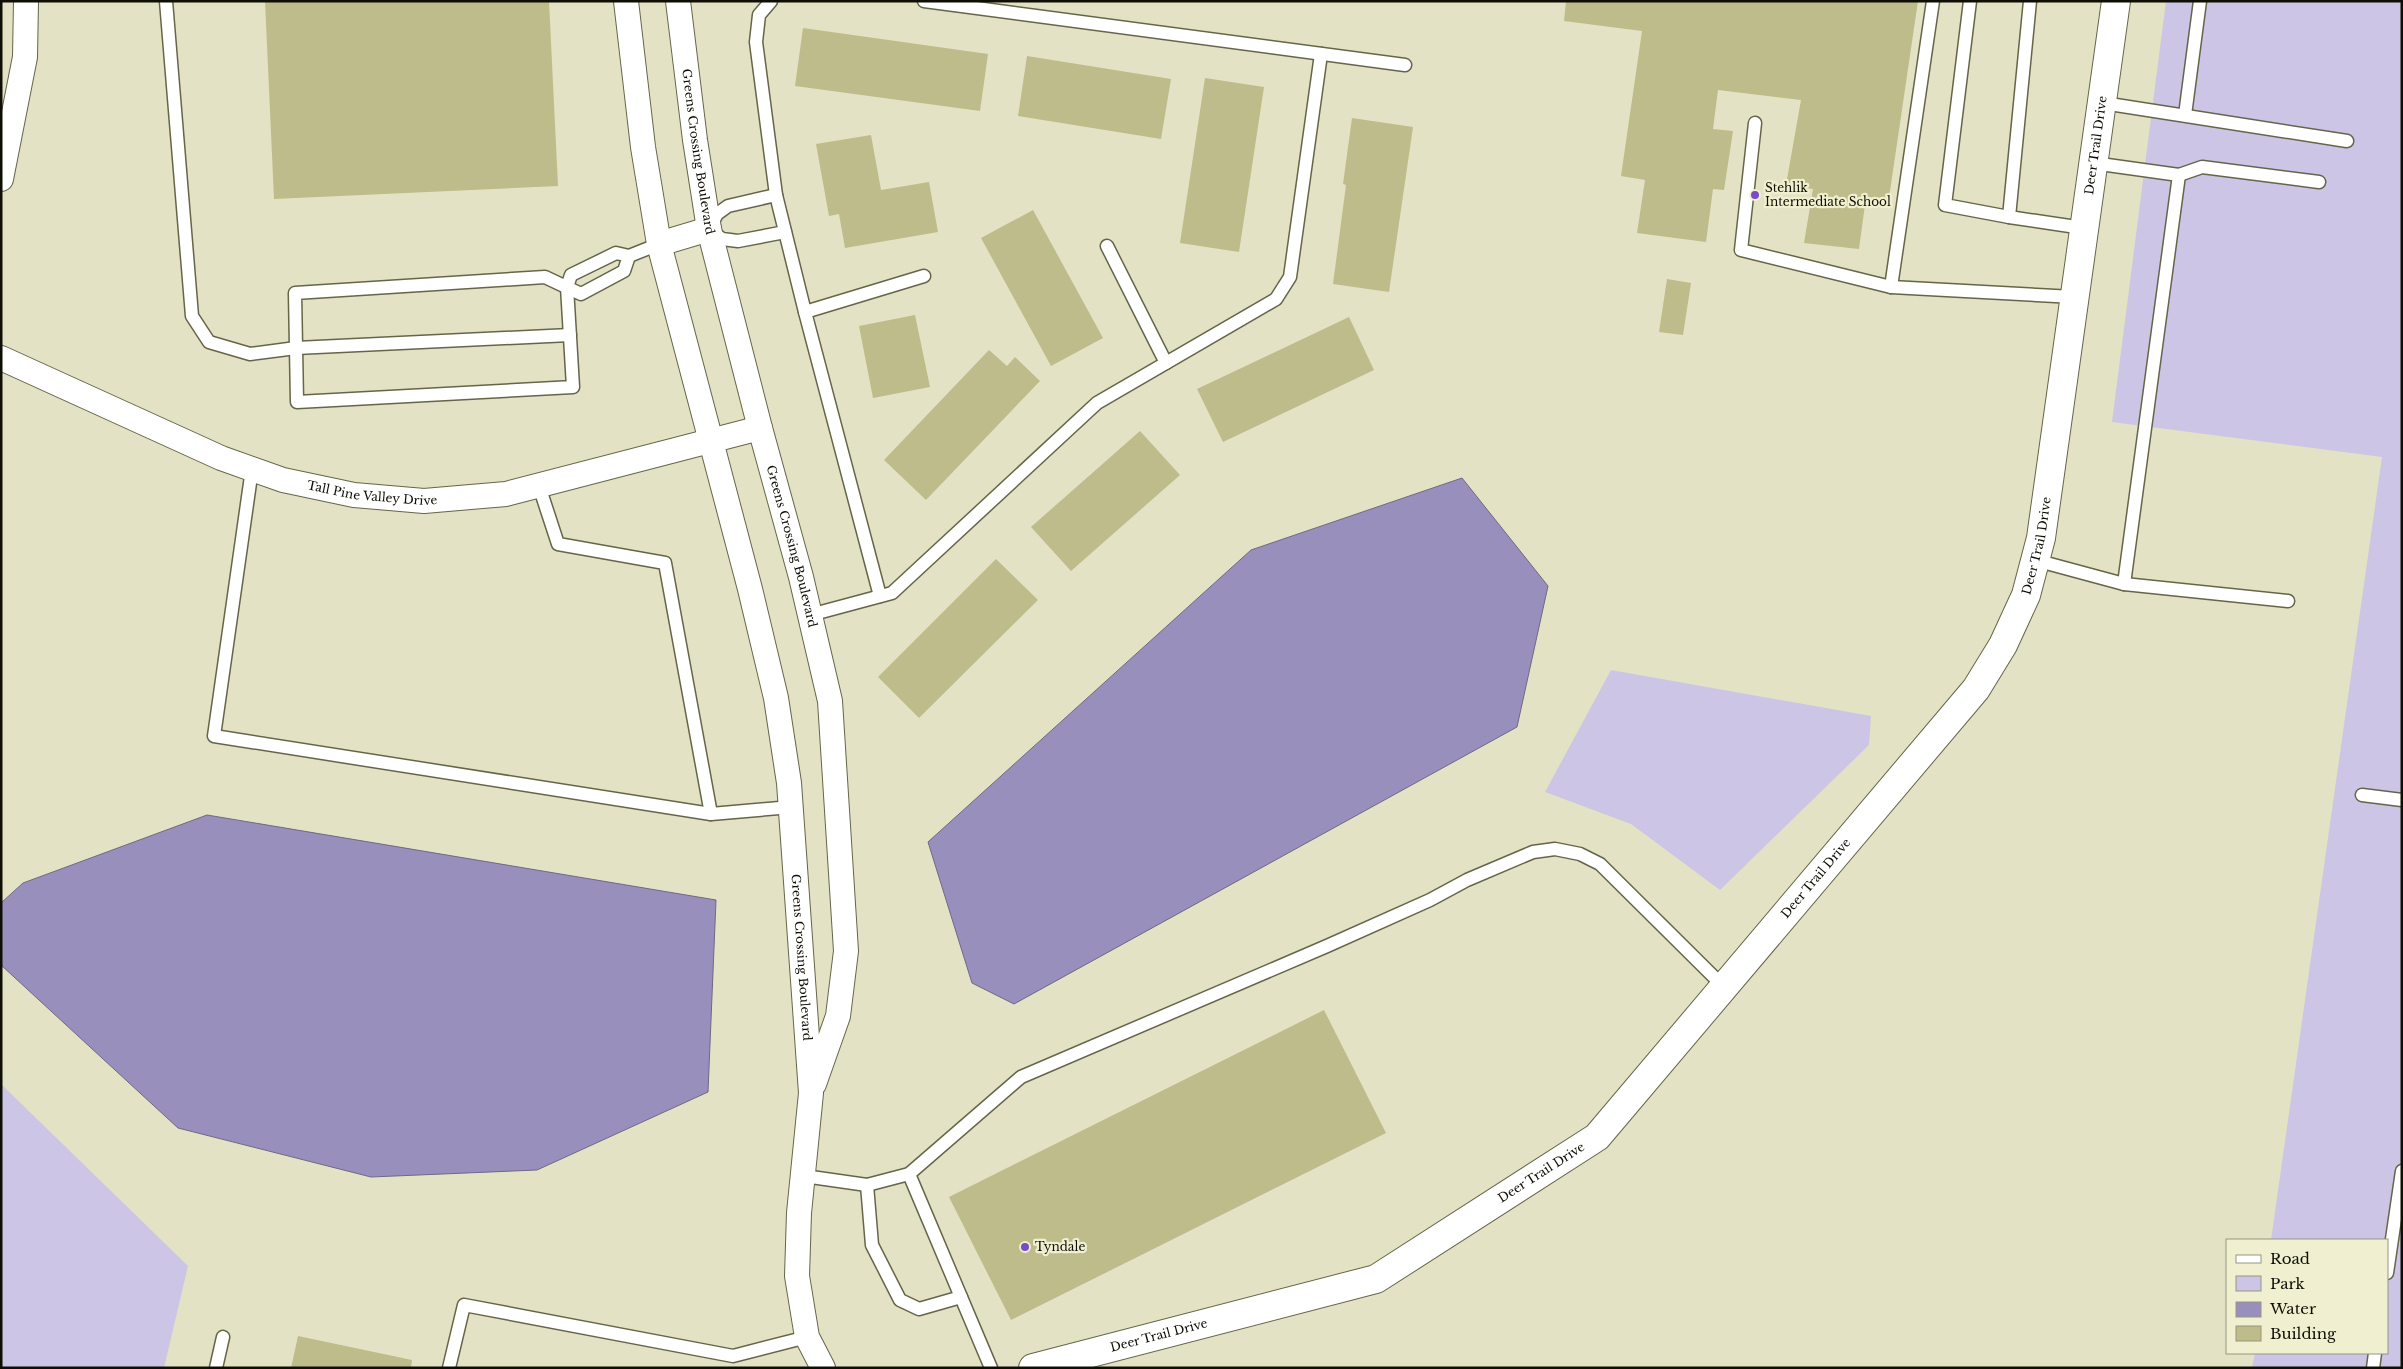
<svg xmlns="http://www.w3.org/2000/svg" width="2403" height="1369" font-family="'Libre Baskerville',serif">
<rect width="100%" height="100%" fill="#e3e2c4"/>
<g fill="#ccc5e6">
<polygon points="2166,1 2402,1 2402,1368 2252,1368 2255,1353 2387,1353 2387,1240 2271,1240 2382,457 2112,422"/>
<polygon points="1611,670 1871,716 1869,745 1720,890 1631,824 1545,792"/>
<polygon points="1,1084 188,1266 164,1368 1,1368"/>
</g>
<g fill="#998fbc" stroke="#706885">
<polygon points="1462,478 1548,586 1517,727 1014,1004 972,983 928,842 1251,550"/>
<polygon points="207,815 716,900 708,1092 537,1170 371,1177 178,1128 1,965 1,903 23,883"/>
</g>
<g fill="#bebc8a">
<polygon points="265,1 549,1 558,186 274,199"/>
<polygon points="1566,1 1918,1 1889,198 1866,197 1859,249 1804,243 1813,189 1786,185 1801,100 1718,90 1713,129 1733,131 1724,190 1713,189 1706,242 1637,233 1645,180 1621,176 1642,31 1564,21"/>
<polygon points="803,28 988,54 980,111 795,86"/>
<polygon points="1027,56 1171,79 1161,139 1018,116"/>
<polygon points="1205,78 1264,87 1239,252 1180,243"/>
<polygon points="1352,118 1413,127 1389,292 1333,284 1346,185 1343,184"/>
<polygon points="871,135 881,190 929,182 938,232 845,248 839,214 829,216 816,144"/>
<polygon points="1033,210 1103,338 1051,366 981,238"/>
<polygon points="1667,279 1691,283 1683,335 1659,332"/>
<polygon points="915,315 930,387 873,398 859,326"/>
<polygon points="1349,317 1374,370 1223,442 1197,389"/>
<polygon points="989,350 1007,366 1015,357 1040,381 926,500 884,460"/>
<polygon points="1140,431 1180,475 1071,571 1031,527"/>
<polygon points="996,559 1038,600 919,718 878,677"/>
<polygon points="1324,1010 1386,1133 1011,1320 949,1197"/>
<polygon points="298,1336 412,1360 411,1368 291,1368"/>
</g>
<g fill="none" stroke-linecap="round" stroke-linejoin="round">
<defs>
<g id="service">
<polyline points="166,1 192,316 209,342 250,354 296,348 570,335"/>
<polyline points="771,1 759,15 756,42 776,195 805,312 880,596"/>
<polyline points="924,1 1405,65"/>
<polyline points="1970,1 1945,205 2009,217 2083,228"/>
<polyline points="2103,103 2347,141"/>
<polyline points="2185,115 2200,1"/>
<polyline points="1755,123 1741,250 1891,287 2074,297"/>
<polyline points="2093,163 2179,175 2124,584"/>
<polyline points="2179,175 2202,167 2319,182"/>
<polyline points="776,195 728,206 717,214 709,229 722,239 738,241 785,232"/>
<polyline points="2009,217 2030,1"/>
<polyline points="1107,246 1166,363"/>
<polyline points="629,256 624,271 581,294 545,277 295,293 297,402 573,387 567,287 571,275 616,253 629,256 659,244"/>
<polyline points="1891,287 1933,1"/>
<polyline points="805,312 924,276"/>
<polyline points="252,469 214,736 711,814"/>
<polyline points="539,486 558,544 665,563 711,814 791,807"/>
<polyline points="2035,560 2124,584 2288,601"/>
<polyline points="810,615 892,593 1097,403 1276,299 1290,277 1321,54"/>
<polyline points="2362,795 2402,800"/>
<polyline points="909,1174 991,1368"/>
<polyline points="804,1176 867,1185 909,1174 1021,1077 1327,946 1430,900 1467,880 1533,852 1555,849 1580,854 1600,864 1724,987"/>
<polyline points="867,1185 872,1245 900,1300 919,1309 961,1297"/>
<polyline points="2387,1273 2402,1171"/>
<polyline points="216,1368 223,1337"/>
<polyline points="449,1368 464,1305 733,1356 807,1337"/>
<polyline points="2373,1368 2375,1353"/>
</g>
<g id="minor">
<path id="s1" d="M626,1L643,147L659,244L750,589L776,698L789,783L811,1093L799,1213L797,1276L807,1337L823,1368"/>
<path id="s2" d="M678,1L695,140L709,229L760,428L801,577L830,701L846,951L838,1016L814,1084"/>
<polyline points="1,179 25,57 26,1"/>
<polyline points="659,244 709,229"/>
<path id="s3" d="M1,358L221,458L283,480L354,495L424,501L506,494L760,428"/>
</g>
<g id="tertiary">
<path id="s4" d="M1033,1368L1376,1279L1597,1137L1976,689L2003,645L2026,595L2041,538L2116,1"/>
</g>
</defs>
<use href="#service" stroke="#65654a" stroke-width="15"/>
<use href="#minor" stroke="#65654a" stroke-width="26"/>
<use href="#tertiary" stroke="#65654a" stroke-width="30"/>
<use href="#service" stroke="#fff" stroke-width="12"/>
<use href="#minor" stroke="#fff" stroke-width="24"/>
<use href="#tertiary" stroke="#fff" stroke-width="28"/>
</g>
<g fill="#764dc6" stroke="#f0f0d1" stroke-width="2">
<circle cx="1755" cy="195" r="5"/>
<circle cx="1025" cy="1247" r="5"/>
</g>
<g text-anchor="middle" stroke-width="4.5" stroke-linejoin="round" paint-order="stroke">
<g font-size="12" fill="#0f0e05" stroke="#f0f0d1">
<text dy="4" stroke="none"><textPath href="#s4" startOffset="1766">Deer Trail Drive</textPath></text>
<text dy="4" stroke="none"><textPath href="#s2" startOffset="152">Greens Crossing Boulevard</textPath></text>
<text dy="4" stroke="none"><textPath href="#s3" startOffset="398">Tall Pine Valley Drive</textPath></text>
<text dy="4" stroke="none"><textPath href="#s2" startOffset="558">Greens Crossing Boulevard</textPath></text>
<text dy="4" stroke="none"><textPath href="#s4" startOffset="1361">Deer Trail Drive</textPath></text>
<text dy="4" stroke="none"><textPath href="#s4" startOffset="956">Deer Trail Drive</textPath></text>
<text dy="4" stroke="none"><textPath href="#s1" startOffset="975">Greens Crossing Boulevard</textPath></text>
<text dy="4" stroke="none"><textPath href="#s4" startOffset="551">Deer Trail Drive</textPath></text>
<text dy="4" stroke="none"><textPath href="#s4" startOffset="130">Deer Trail Drive</textPath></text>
</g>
<g font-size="12" fill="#0f0e05" stroke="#f0f0d1" text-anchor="start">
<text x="1765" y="192">Stehlik<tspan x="1765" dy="14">Intermediate School</tspan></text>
<text x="1035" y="1251">Tyndale</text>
</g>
</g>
<rect width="2403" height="1369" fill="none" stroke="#0f0e05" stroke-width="5"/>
<rect x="2226" y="1239" width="162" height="115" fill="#f0f0d1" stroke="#96967f"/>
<rect x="2236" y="1255" width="25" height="8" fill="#ffffff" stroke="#96967f"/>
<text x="2270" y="1264" font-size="15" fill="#0f0e05">Road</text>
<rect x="2236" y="1276" width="25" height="15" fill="#ccc5e6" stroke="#96967f"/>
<text x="2270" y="1289" font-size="15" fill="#0f0e05">Park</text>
<rect x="2236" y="1302" width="25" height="15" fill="#998fbc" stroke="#96967f"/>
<text x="2270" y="1314" font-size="15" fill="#0f0e05">Water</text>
<rect x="2236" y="1326" width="25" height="15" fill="#bebc8a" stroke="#96967f"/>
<text x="2270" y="1339" font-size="15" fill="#0f0e05">Building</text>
</svg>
